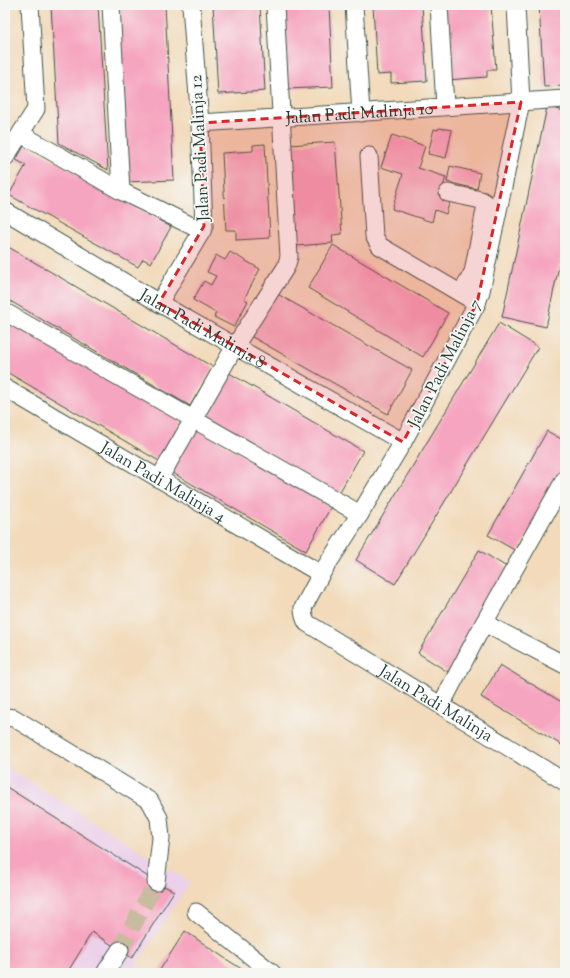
<svg xmlns="http://www.w3.org/2000/svg" width="570" height="978" font-family="'Sorts Mill Goudy',serif">
<rect width="100%" height="100%" fill="#f6f6f2"/>
<filter id="ink" filterUnits="userSpaceOnUse"><feTurbulence type="fractalNoise" baseFrequency=".025" numOctaves="2"/><feDisplacementMap in="SourceGraphic" scale="8" xChannelSelector="R" yChannelSelector="G"/><feConvolveMatrix kernelMatrix="1 2 1 2 8 2 1 2 1" color-interpolation-filters="sRGB"/></filter>
<filter id="wash" filterUnits="userSpaceOnUse"><feTurbulence type="fractalNoise" baseFrequency=".012" numOctaves="4" result="noise"/><feDisplacementMap in="SourceGraphic" scale="16" xChannelSelector="R" yChannelSelector="G"/><feGaussianBlur stdDeviation="0.9" result="paint"/><feColorMatrix in="noise" values="0 0 0 0 0 0 0 0 0 0 0 0 0 0 0 0 0 1.4 0 .05"/><feComposite in="paint" operator="in"/></filter>
<g filter="url(#wash)">
<rect width="100%" height="100%" fill="#f2daba"/>
<polygon fill="#ecd1ea" points="5,766 190,882 131,973 5,973"/>
<g id="blocks">
<g fill="#f6a5c0">
<polygon points="51,5 98,5 108,170 59,143"/>
<polygon points="117,5 165,5 174,180 127,182"/>
<polygon points="213,5 260,5 265,91 218,94"/>
<polygon points="281,5 329,5 333,87 286,89"/>
<polygon points="373,5 422,5 427,81 391,83 391,74 377,75"/>
<polygon points="443,5 491,5 496,70 487,70 487,77 447,80"/>
<polygon points="539,5 565,5 565,86 544,87"/>
<polygon points="5,38 6,38 8,74 5,75"/>
<polygon points="547,107 565,111 565,237 546,327 502,317"/>
<polygon points="439,128 452,130 446,158 428,154 434,129 438,130"/>
<polygon points="392,135 425,146 418,168 446,177 441,193 451,197 446,214 435,210 432,222 392,209 403,174 381,167"/>
<polygon points="335,142 342,234 332,235 333,243 296,246 289,145"/>
<polygon points="25,144 171,227 151,263 143,259 138,267 9,195 26,165 16,160"/>
<polygon points="265,144 270,238 236,240 236,230 226,230 222,153 253,151 253,145"/>
<polygon points="450,166 480,173 477,189 447,182"/>
<polygon points="5,245 213,367 190,406 5,298"/>
<polygon points="333,245 448,313 423,357 308,288"/>
<polygon points="230,252 260,269 244,299 248,301 234,327 214,317 216,313 193,300 204,281 211,285 216,276 207,272 216,255 225,260"/>
<polygon points="272,291 412,370 388,414 247,334"/>
<polygon points="5,318 182,421 159,461 5,371"/>
<polygon points="499,323 538,347 395,584 356,560"/>
<polygon points="224,370 363,451 338,495 199,414"/>
<polygon points="193,426 331,507 306,551 168,470"/>
<polygon points="547,431 565,441 565,470 518,552 488,535"/>
<polygon points="479,550 510,569 448,672 418,653"/>
<polygon points="500,665 565,704 565,747 481,697"/>
<polygon points="5,786 156,882 174,891 132,958 92,932 67,973 5,973"/>
<polygon points="185,931 226,959 248,973 158,973"/>
</g>
</g>
</g>
<g filter="url(#ink)">
<use href="#blocks" fill-opacity="0" stroke="#3f5548" stroke-width="1"/>
<g fill="none" stroke-linecap="round" stroke-linejoin="round">
<polyline stroke="#c8bb9f" stroke-width="17" stroke-dasharray="17 8" stroke-linecap="butt" points="120,950 156,882"/>
<defs>
<g id="minor">
<polyline points="111,5 121,191"/>
<polyline points="354,5 361,113"/>
<polyline points="439,5 445,106"/>
<path id="s1" d="M516,5L521,102L481,291L477,303L403,442L360,514L321,574L303,608C303,614 304,618 307,623L565,782"/>
<path id="s2" d="M200,123L565,99"/>
<polyline points="21,134 121,191 202,231"/>
<polyline points="369,156 374,236 380,246 477,303"/>
<polyline points="5,158 36,109 30,5"/>
<polyline points="448,193 481,200 486,203 486,205 473,272 466,285 460,293"/>
<path id="s3" d="M5,211L159,303L403,442"/>
<polyline points="159,303 202,231 204,226 200,123 191,5"/>
<polyline points="5,312 360,514"/>
<path id="s4" d="M5,388L321,574"/>
<polyline points="159,479 235,346 286,267 289,257 275,5"/>
<polyline points="484,623 565,665"/>
<polyline points="441,705 484,623 565,479"/>
<polyline points="5,717 14,718 150,801 159,818 161,838 156,882"/>
<polyline points="196,912 272,973"/>
<polyline points="105,973 120,950"/>
</g>
</defs>
<use href="#minor" stroke="#3f5548" stroke-width="19"/>
<use href="#minor" stroke="#fff" stroke-width="17"/>
</g>
</g>
<path fill="#d62828" fill-opacity="0.2" stroke="#d62828" stroke-width="3" stroke-dasharray="8 5" stroke-linejoin="round" d="M521,102L477,303L403,442L159,303L204,226L200,123Z"/>
<g text-anchor="middle" stroke-width="3.5" stroke-linejoin="round" paint-order="stroke">
<g font-size="17" fill="#1f3d34" stroke="#f6f6f2">
<text dy="6" stroke="none"><textPath href="#s2" startOffset="160">Jalan Padi Malinja 10</textPath></text>
<text transform="translate(199 148) rotate(-93)" y="6">Jalan Padi Malinja 12</text>
<text dy="6" stroke="none"><textPath href="#s3" startOffset="230">Jalan Padi Malinja 8</textPath></text>
<text transform="translate(444 363) rotate(-63)" y="6">Jalan Padi Malinja 7</text>
<text dy="6" stroke="none"><textPath href="#s4" startOffset="184">Jalan Padi Malinja 4</textPath></text>
<text dy="6" stroke="none"><textPath href="#s1" startOffset="822">Jalan Padi Malinja</textPath></text>
</g>
</g>
<rect width="570" height="978" fill="none" stroke="#f6f6f2" stroke-width="20"/>
</svg>
